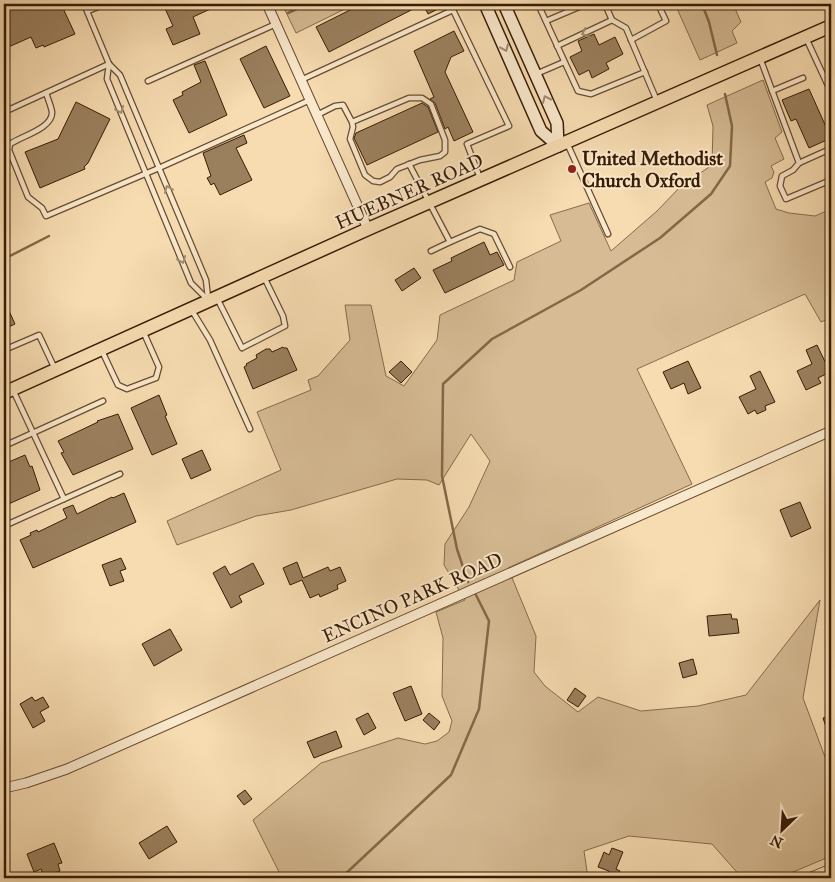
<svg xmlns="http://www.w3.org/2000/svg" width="835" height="882" font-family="'IM FELL Great Primer',serif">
<rect width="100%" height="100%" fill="#f7dcb1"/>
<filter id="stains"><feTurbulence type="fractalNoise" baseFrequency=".004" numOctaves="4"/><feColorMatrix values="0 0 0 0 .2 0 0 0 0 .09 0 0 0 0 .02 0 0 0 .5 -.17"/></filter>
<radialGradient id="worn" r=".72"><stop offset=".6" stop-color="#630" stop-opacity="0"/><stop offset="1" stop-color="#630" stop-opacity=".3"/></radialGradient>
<g fill="#d6bb94" stroke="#866c4c">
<polygon points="282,4 355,4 296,33"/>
<polygon points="675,4 733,4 741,22 732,31 737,43 700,60"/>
<polygon points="763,80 782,132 775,138 784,159 771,166 774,172 772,178 765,182 776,209 789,213 815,216 831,209 831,318 821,322 805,294 637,369 692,484 508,568 536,636 534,672 545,686 578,712 598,697 641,711 698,706 746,695 820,600 803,698 831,773 831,856 779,878 742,878 712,844 629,836 584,851 588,878 282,878 253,820 321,763 398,738 425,744 437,741 449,732 452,721 442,696 443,638 436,612 465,600 444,565 445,544 469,507 490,461 471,434 439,485 427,480 397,479 291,510 256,516 177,545 167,521 281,470 257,412 311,390 308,380 318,376 350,340 345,305 371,305 386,376 404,386 437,340 440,315 514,280 517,262 561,241 550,215 589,203 611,251 657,211 680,187 712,165 713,126 707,105"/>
</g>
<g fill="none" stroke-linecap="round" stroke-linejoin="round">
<g stroke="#836848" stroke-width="2.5">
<polyline points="702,4 709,22 717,55"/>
<polyline points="288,13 307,4"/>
<polyline points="4,259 49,236"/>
<polyline points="468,582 457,549 442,476 443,384 492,339 581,290 660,238 711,194 730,166 732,126 725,94"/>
<polyline points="341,878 451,775 479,709 489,621 475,593"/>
</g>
</g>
<g fill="#9b805e" stroke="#371c04">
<polygon points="4,4 61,4 75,34 44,47 43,45 36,48 31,37 4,49"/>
<polygon points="163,4 221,4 193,17 200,34 173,45 166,29 173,26"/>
<polygon points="362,4 435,4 438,9 428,14 423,4 329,52 316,27"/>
<polygon points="454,31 464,51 451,57 445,72 473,132 454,141 448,127 445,129 435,103 430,99 434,97 414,51"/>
<polygon points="594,34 599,45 615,37 623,54 606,63 609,69 592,78 589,70 579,75 570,57 582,51 578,41"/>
<polygon points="266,46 290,96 264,108 240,59"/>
<polygon points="205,61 227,115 189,133 173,100 183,95 182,92 201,82 194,65"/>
<polygon points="809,89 831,138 809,148 796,119 791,121 782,100"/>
<polygon points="76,102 110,119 88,163 84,167 85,169 40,188 25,152 58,139"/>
<polygon points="422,103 428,107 438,132 367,165 354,138 356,133"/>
<polygon points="244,135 247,143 236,148 252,180 220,195 214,183 211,185 207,178 211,176 203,153"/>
<polygon points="484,242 490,255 497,252 504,265 445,293 433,270 452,261 451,258"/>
<polygon points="414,268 421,278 402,291 395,280"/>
<polygon points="4,300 15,324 4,329"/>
<polygon points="817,345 830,372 818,378 821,383 806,390 797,371 812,364 806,350"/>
<polygon points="283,347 284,348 287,348 297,370 253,389 244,367 247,365 246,364 257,358 256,355 266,349 270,349 272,352"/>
<polygon points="401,361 412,372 401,383 389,372"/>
<polygon points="688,361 701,388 688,394 684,383 671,389 663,372"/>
<polygon points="760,371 775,402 765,406 766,410 757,414 755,410 748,414 739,397 756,389 750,376"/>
<polygon points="159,395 167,415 165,416 177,444 152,455 131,408"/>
<polygon points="118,414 133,449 73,475 61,453 64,452 58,441 98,422 97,421"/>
<polygon points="202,450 211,470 191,479 182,459"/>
<polygon points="25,455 30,467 32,466 40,490 4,506 4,464"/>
<polygon points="124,493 136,522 33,568 20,540 31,535 30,533 37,530 38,532 67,518 63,509 73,505 77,514 112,497 113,498"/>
<polygon points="800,502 811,528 791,537 780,510"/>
<polygon points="121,558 126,569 120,571 124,581 110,586 102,565"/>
<polygon points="297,562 303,578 328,567 330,571 340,567 346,581 337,585 338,589 320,597 319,594 310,598 302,580 290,585 283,568"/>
<polygon points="253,563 264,584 239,596 242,602 231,608 213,573 225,566 230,575"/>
<polygon points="731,614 732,619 737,619 739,633 709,636 707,616"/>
<polygon points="170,629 182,650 154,666 142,644"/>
<polygon points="693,659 697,674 683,678 679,663"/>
<polygon points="411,686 422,714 405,721 393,693"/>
<polygon points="575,688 586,696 578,707 567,700"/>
<polygon points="32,697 35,701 43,697 49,707 40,712 45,721 33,728 20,704"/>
<polygon points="368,713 376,728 364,735 356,719"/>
<polygon points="429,713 440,722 434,730 423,720"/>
<polygon points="831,716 831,739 830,739 823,718"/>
<polygon points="336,731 342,747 314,758 307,742"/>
<polygon points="245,790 252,799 244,805 237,796"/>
<polygon points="167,826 177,842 149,859 139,843"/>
<polygon points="54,843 62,863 58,864 60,871 44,877 41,869 34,872 27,854"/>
<polygon points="612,848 623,852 616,869 620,871 616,878 607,876 609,871 598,867 604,852 609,855"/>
</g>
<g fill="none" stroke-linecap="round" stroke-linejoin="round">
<defs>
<g id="lane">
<polyline points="538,4 578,91 591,94 645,72"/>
<polyline points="605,4 612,20 626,28 657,101"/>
<polyline points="88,11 105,4"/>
<polyline points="546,21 586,4"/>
<polyline points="806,38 831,92"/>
<polyline points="631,40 666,21 658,4"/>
<polyline points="557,46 612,20"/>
<polyline points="760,58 799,163"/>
<polyline points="109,64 107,79 191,283 207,299"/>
<polyline points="109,64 120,75 206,280 208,298"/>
<polyline points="536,74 564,62"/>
<polyline points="301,80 453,10 509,126 467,144 480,178"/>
<polyline points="148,81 276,24"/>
<polyline points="772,91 803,78"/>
<path d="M46,93C48,99 51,106 52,112C53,128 22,136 10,144L9,150L28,197L42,208L46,216L159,168L310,100"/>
<polyline points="4,112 109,64 84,4"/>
<polyline points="317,115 335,106 343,105 352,122 353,127 350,139 365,175 373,181 380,182 390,177 397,169 420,160 440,156 445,152 445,140 431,104 422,98 409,98 352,122"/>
<polyline points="567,143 608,234"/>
<polyline points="831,151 828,150 799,163 793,170 782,176 780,186 786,199 831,180"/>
<polyline points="409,164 450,242 480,229 494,234 510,267"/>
<polyline points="431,251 450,242"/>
<polyline points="217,298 242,348 285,326 283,316 264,277"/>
<polyline points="191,309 210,340 250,429"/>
<polyline points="4,350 39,335 55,369"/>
<polyline points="102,351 118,385 127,389 156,378 159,367 143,331"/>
<polyline points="4,446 103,401"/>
<polyline points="64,499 120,474"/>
<polyline points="4,526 64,499 13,390"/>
</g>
<g id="street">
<polyline points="267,4 368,229"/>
<polyline points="4,788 26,783 67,769 831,431"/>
<polyline points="809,878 831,869"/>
</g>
<g id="secondary">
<polyline points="485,4 541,131 558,146"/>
<polyline points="504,4 557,123 558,146"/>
</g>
<polyline id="primary" points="4,393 368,229 831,26"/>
</defs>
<use href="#lane" stroke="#674c2f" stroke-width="7"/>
<use href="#street" stroke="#674c2f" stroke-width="11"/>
<use href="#secondary" stroke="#371c04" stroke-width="14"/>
<use href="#primary" stroke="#371c04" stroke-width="15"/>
<use href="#lane" stroke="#fae8cc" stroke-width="4.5"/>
<use href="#street" stroke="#fae8cc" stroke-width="9"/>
<use href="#secondary" stroke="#fae8cc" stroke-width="11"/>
<use href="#primary" stroke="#f7dcb1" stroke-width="12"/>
</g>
<defs><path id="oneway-chevron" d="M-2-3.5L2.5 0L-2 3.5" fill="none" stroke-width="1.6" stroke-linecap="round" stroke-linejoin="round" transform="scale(1.25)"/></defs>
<g stroke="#a28c72">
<use href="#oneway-chevron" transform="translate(585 33) rotate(155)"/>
<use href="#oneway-chevron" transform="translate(505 48) rotate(67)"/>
<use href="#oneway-chevron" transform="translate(546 99) rotate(-114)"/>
<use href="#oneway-chevron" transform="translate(120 110) rotate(68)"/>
<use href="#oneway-chevron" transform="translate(168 189) rotate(-113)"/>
<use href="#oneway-chevron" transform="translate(182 260) rotate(68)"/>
</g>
<circle fill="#8f2418" stroke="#fae8cc" stroke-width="2" cx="572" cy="169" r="5"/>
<g text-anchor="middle" stroke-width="4" stroke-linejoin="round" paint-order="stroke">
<g font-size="19" font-weight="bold" fill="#371c04" stroke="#fae8cc" text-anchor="start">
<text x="582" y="165">United Methodist<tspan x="582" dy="22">Church Oxford</tspan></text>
</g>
<g font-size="19" fill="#371c04" stroke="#fae8cc">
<text transform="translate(409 191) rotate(-24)" y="7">HUEBNER ROAD</text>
<text transform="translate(412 597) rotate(-24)" y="7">ENCINO PARK ROAD</text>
</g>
</g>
<rect width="835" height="882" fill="none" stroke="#f7dcb1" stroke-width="20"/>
<rect x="5" y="5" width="825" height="872" fill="none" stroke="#371c04" stroke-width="2.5"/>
<rect x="10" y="10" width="815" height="862" fill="none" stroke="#371c04"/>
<g transform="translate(782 830) rotate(205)" stroke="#fae8cc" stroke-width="4" paint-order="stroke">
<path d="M0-4L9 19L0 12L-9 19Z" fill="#371c04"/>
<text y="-8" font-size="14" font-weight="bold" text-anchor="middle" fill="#371c04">N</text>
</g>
<rect width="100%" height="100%" filter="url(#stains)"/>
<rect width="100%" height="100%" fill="url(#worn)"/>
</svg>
